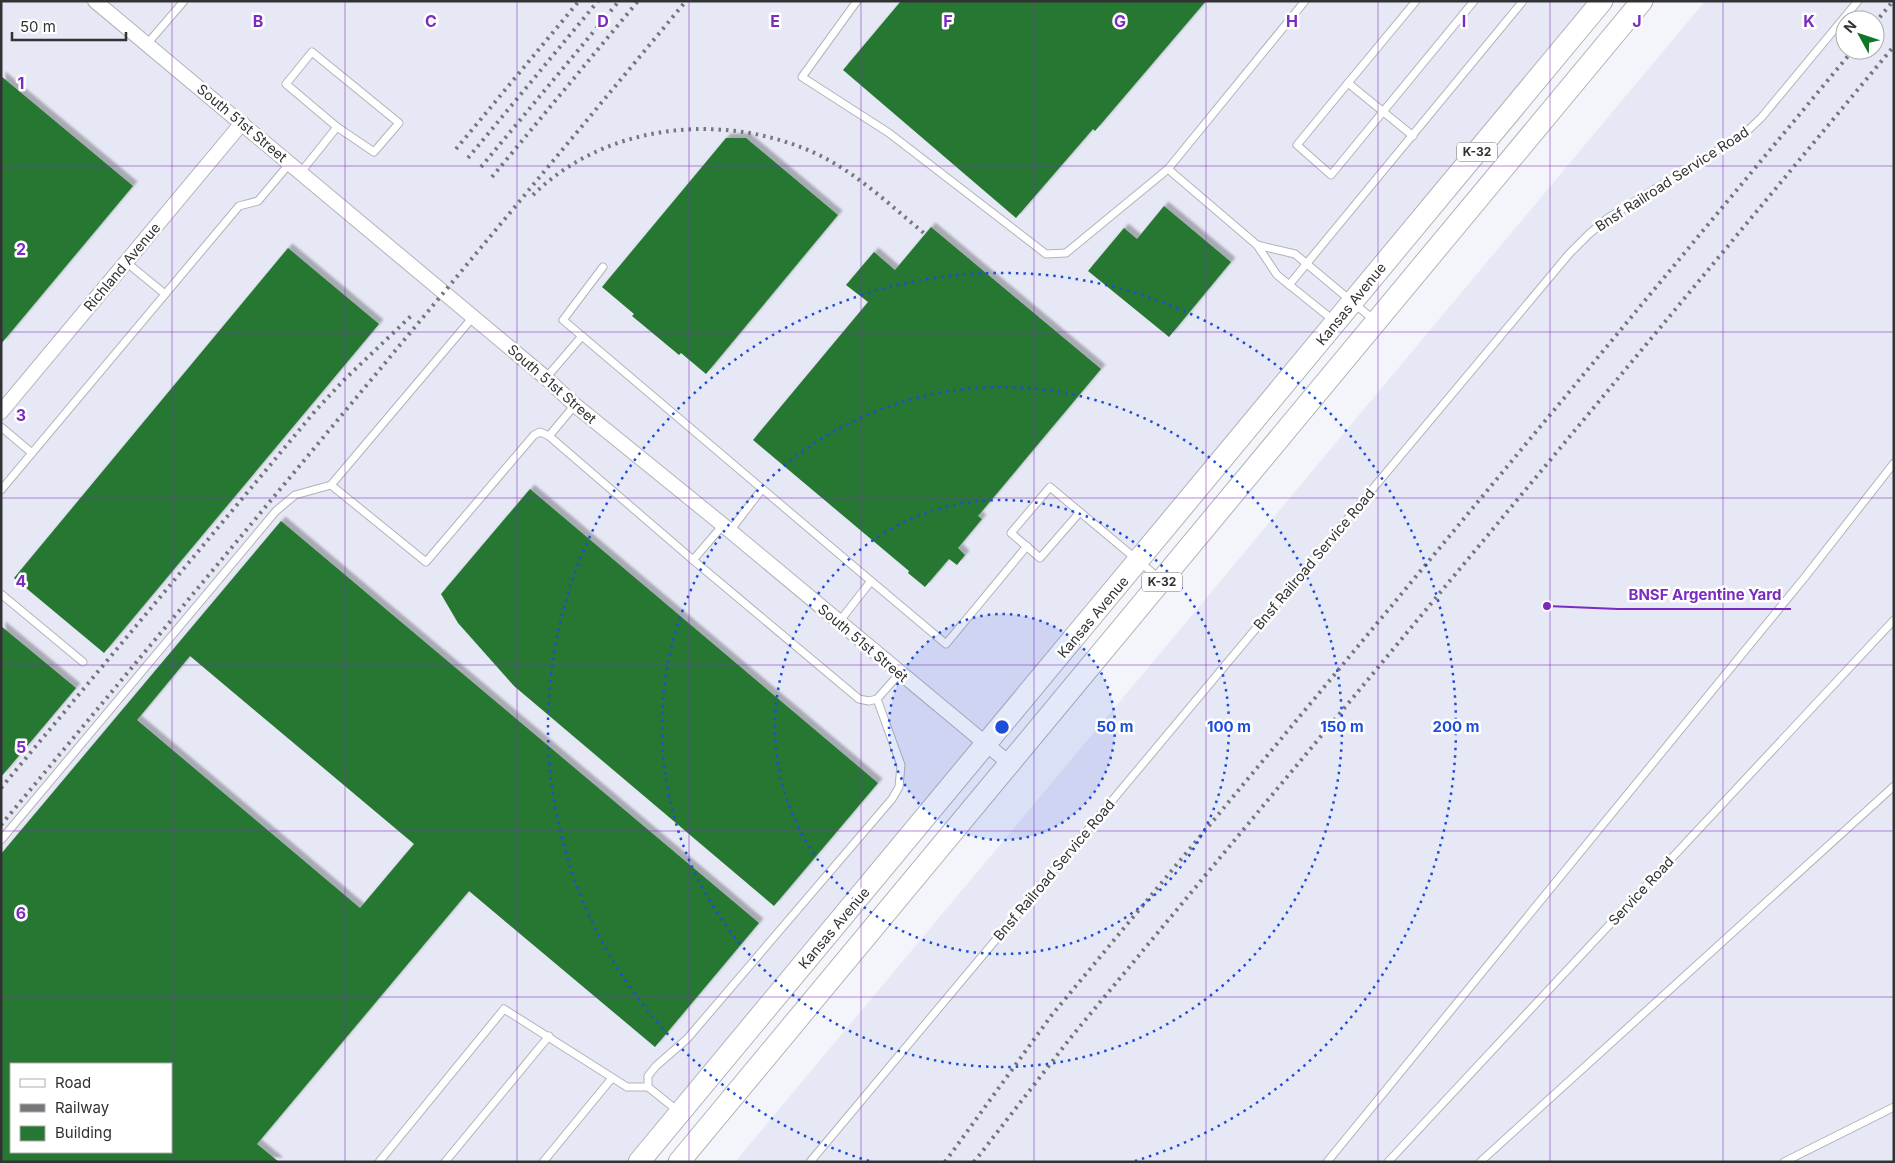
<svg xmlns="http://www.w3.org/2000/svg" width="1895" height="1163" font-family="Inter,sans-serif">
<defs>
<filter id="shadow"><feDropShadow dx="4.5" dy="-4.5" stdDeviation="1" flood-color="#0004"/></filter>
</defs>
<rect width="100%" height="100%" fill="#f4f5fb"/>
<g fill="#e6e8f5" fill-rule="evenodd">
<path d="M1,1H1597L629,1162H1ZM11,1064H171V1152H11Z"/>
<path d="M1705,1H1894V1162H735ZM1845,20H1875V50H1845Z"/>
</g>
<g fill="#267733" fill-rule="evenodd" filter="url(#shadow)">
<polygon points="901,1 1206,1 1095,131 1093,129 1016,218 843,70"/>
<polygon points="1,76 133,186 1,344"/>
<polygon points="726,138 746,138 838,215 706,374 681,353 679,355 632,316 634,314 602,287"/>
<polygon points="1164,206 1231,262 1169,337 1088,271 1124,228 1137,239"/>
<polygon points="931,227 1101,369 978,516 982,519 958,548 965,555 957,565 949,559 925,587 908,573 909,571 753,440 868,302 846,285 874,252 895,270"/>
<polygon points="288,248 379,324 104,653 14,578"/>
<polygon points="530,489 878,783 774,906 514,686 458,623 441,594"/>
<path d="M281,521L759,923L655,1047L469,891L257,1144L279,1162H1V854ZM190,656L414,844L360,908L137,720ZM11,1064H171V1152H11Z"/>
<polygon points="1,626 76,688 1,777"/>
</g>
<g fill="none" stroke-linecap="round" stroke-linejoin="round">
<defs>
<g id="lane">
<polyline points="857,1 802,77 889,133 1046,254 1066,253 1168,169 1257,245 1277,275 1333,320"/>
<polyline points="147,44 184,1"/>
<polygon points="312,52 399,123 374,152 337,127 286,84"/>
<polyline points="1348,83 1297,145 1331,175 1474,1"/>
<polyline points="1413,136 1348,83 1416,1"/>
<polyline points="1168,169 1305,1"/>
<polyline points="301,172 337,127"/>
<polyline points="1257,245 1295,254 1374,320"/>
<polyline points="126,262 165,294"/>
<polyline points="603,267 563,320 871,581"/>
<polyline points="1289,285 1523,1"/>
<polyline points="473,317 331,485 426,562 534,435 540,432 549,436 575,405"/>
<polyline points="546,378 582,336"/>
<polyline points="1,427 32,453"/>
<polyline points="549,436 693,560"/>
<polyline points="1,490 239,206 258,201 290,163"/>
<polyline points="1080,512 1040,558 1011,533 1050,487 1160,579"/>
<polyline points="723,525 693,560 859,699 869,701 877,699 900,673"/>
<polyline points="730,531 762,489"/>
<polyline points="1,594 83,662"/>
<polyline points="839,622 871,581 946,644 1027,546"/>
<polyline points="1,840 276,511 295,495 331,485"/>
<polyline points="648,1087 648,1076 656,1066 687,1039 892,799 899,787 901,765 877,699"/>
<polyline points="379,1162 504,1009 627,1087 648,1087 678,1111"/>
<polyline points="445,1162 549,1036"/>
<polyline points="543,1162 612,1078"/>
<polyline points="810,1162 1569,254 1589,234 1608,218 1744,134 1761,118 1858,1"/>
<polyline points="1327,1162 1805,577 1894,463"/>
<polyline points="1388,1162 1894,620"/>
<polyline points="1480,1162 1894,786"/>
<polyline points="1784,1162 1894,1107"/>
</g>
<g id="street">
<polyline points="95,1 546,378 575,405 723,525 1010,764"/>
<polyline points="1,412 242,123"/>
</g>
<g id="primary">
<polyline points="639,1162 1602,1"/>
<polyline points="679,1162 1642,1"/>
</g>
</defs>
<use href="#lane" stroke="#b2b3b8" stroke-width="9"/>
<use href="#street" stroke="#b2b3b8" stroke-width="16"/>
<use href="#primary" stroke="#b2b3b8" stroke-width="23"/>
<use href="#lane" stroke="#fff" stroke-width="7"/>
<use href="#street" stroke="#fff" stroke-width="14"/>
<use href="#primary" stroke="#fff" stroke-width="21"/>
<g stroke="#77777b" stroke-width="4" stroke-dasharray="2.5 5" stroke-linecap="butt">
<polyline points="1875,23 1893,1"/>
<polyline points="456,149 579,1"/>
<polyline points="468,158 598,1"/>
<polyline points="481,167 619,1"/>
<polyline points="492,177 638,1"/>
<path d="M533,195C607,122 727,111 819,155C858,174 891,206 925,234"/>
<polyline points="1,788 316,410 344,380 412,315"/>
<polyline points="1,825 686,1"/>
<polyline points="945,1162 1051,1016 1853,50"/>
<polyline points="974,1162 1072,1036 1894,46"/>
</g>
</g>
<path fill="none" stroke="#7b2cbf" stroke-width="1" stroke-opacity="0.55" d="M172,1V1162M345,1V1162M517,1V1162M689,1V1162M861,1V1162M1034,1V1162M1206,1V1162M1378,1V1162M1550,1V1162M1723,1V1162M1,166H1894M1,332H1894M1,498H1894M1,665H1894M1,831H1894M1,997H1894"/>
<circle cx="1002" cy="727" r="113" fill="#1d4ed8" fill-opacity=".12"/>
<g fill="none" stroke="#1d4ed8" stroke-width="2.5" stroke-dasharray="2.5 5">
<circle cx="1002" cy="727" r="113"/>
<circle cx="1002" cy="727" r="227"/>
<circle cx="1002" cy="727" r="340"/>
<path d="M869 1161A454 454 0 1 1 1135 1161"/>
</g>
<g text-anchor="middle" stroke-width="5" stroke-linejoin="round" paint-order="stroke">
<g fill="#fff" stroke="#707071" stroke-width="1">
<rect x="1457" y="142.5" width="40" height="19" rx="4"/>
<rect x="1142" y="572.5" width="40" height="19" rx="4"/>
</g>
<g font-size="12" font-weight="bold" fill="#323234">
<text x="1477" y="156">K-32</text>
<text x="1162" y="586">K-32</text>
</g>
<g font-size="14" fill="#323234" stroke="#fff">
<text transform="translate(242 123) rotate(40)" y="5">South 51st Street</text>
<text transform="translate(1672 179) rotate(-33)" y="5">Bnsf Railroad Service Road</text>
<text transform="translate(122 267) rotate(-50)" y="5">Richland Avenue</text>
<text transform="translate(1351 304) rotate(-51)" y="5">Kansas Avenue</text>
<text transform="translate(552 384) rotate(41)" y="5">South 51st Street</text>
<text transform="translate(1314 559) rotate(-50)" y="5">Bnsf Railroad Service Road</text>
<text transform="translate(1093 617) rotate(-50)" y="5">Kansas Avenue</text>
<text transform="translate(863 643) rotate(40)" y="5">South 51st Street</text>
<text transform="translate(1054 870) rotate(-50)" y="5">Bnsf Railroad Service Road</text>
<text transform="translate(1641 891) rotate(-47)" y="5">Service Road</text>
<text transform="translate(834 928) rotate(-50)" y="5">Kansas Avenue</text>
</g>
</g>
<g font-size="16" text-anchor="middle" font-weight="bold" fill="#7b2cbf" stroke="#fff" stroke-width="5" stroke-linejoin="round" paint-order="stroke">
<text x="258" y="27">B</text>
<text x="431" y="27">C</text>
<text x="603" y="27">D</text>
<text x="775" y="27">E</text>
<text x="948" y="27">F</text>
<text x="1120" y="27">G</text>
<text x="1292" y="27">H</text>
<text x="1464" y="27">I</text>
<text x="1637" y="27">J</text>
<text x="1809" y="27">K</text>
<text x="21" y="89">1</text>
<text x="21" y="255">2</text>
<text x="21" y="421">3</text>
<text x="21" y="587">4</text>
<text x="21" y="753">5</text>
<text x="21" y="919">6</text>
</g>
<circle cx="1002" cy="727" r="8" fill="#1d4ed8" stroke="#fff" stroke-width="2.5"/>
<g font-size="15" text-anchor="middle" font-weight="bold" fill="#1d4ed8" stroke="#fff" stroke-width="5" stroke-linejoin="round" paint-order="stroke">
<text x="1115" y="732">50 m</text>
<text x="1229" y="732">100 m</text>
<text x="1342" y="732">150 m</text>
<text x="1456" y="732">200 m</text>
</g>
<path fill="none" stroke="#7b2cbf" stroke-width="2" d="M1547 606L1618 609H1791"/>
<circle fill="#7b2cbf" stroke="#fff" stroke-width="2" cx="1547" cy="606" r="5"/>
<g font-size="15" text-anchor="middle" font-weight="bold" fill="#7b2cbf" stroke="#fff" stroke-width="5" stroke-linejoin="round" paint-order="stroke">
<text x="1705" y="600">BNSF Argentine Yard</text>
</g>
<rect width="1895" height="1163" fill="none" stroke="#323234" stroke-width="5"/>
<rect x="10" y="1063" width="162" height="90" fill="#ffffff" stroke="#adadae"/>
<rect x="20" y="1079" width="25" height="8" fill="#ffffff" stroke="#adadae"/>
<text x="55" y="1088" font-size="15" fill="#323234">Road</text>
<rect x="20" y="1104" width="25" height="8" fill="#77777b" stroke="#adadae"/>
<text x="55" y="1113" font-size="15" fill="#323234">Railway</text>
<rect x="20" y="1126" width="25" height="15" fill="#267733" stroke="#adadae"/>
<text x="55" y="1138" font-size="15" fill="#323234">Building</text>
<g transform="translate(1860 35) rotate(310)"><circle r="24" fill="#ffffff" stroke="#adadae"/>
<path d="M0-4L9 19L0 12L-9 19Z" fill="#0e7628"/>
<text y="-8" font-size="14" font-weight="bold" text-anchor="middle" fill="#323234">N</text>
</g>
<path d="M12 32v8h114v-8" fill="none" stroke="#323234" stroke-width="2.5"/>
<text x="20" y="32" font-size="15" fill="#323234" stroke="#ffffff" stroke-width="4" paint-order="stroke">50 m</text>
</svg>
